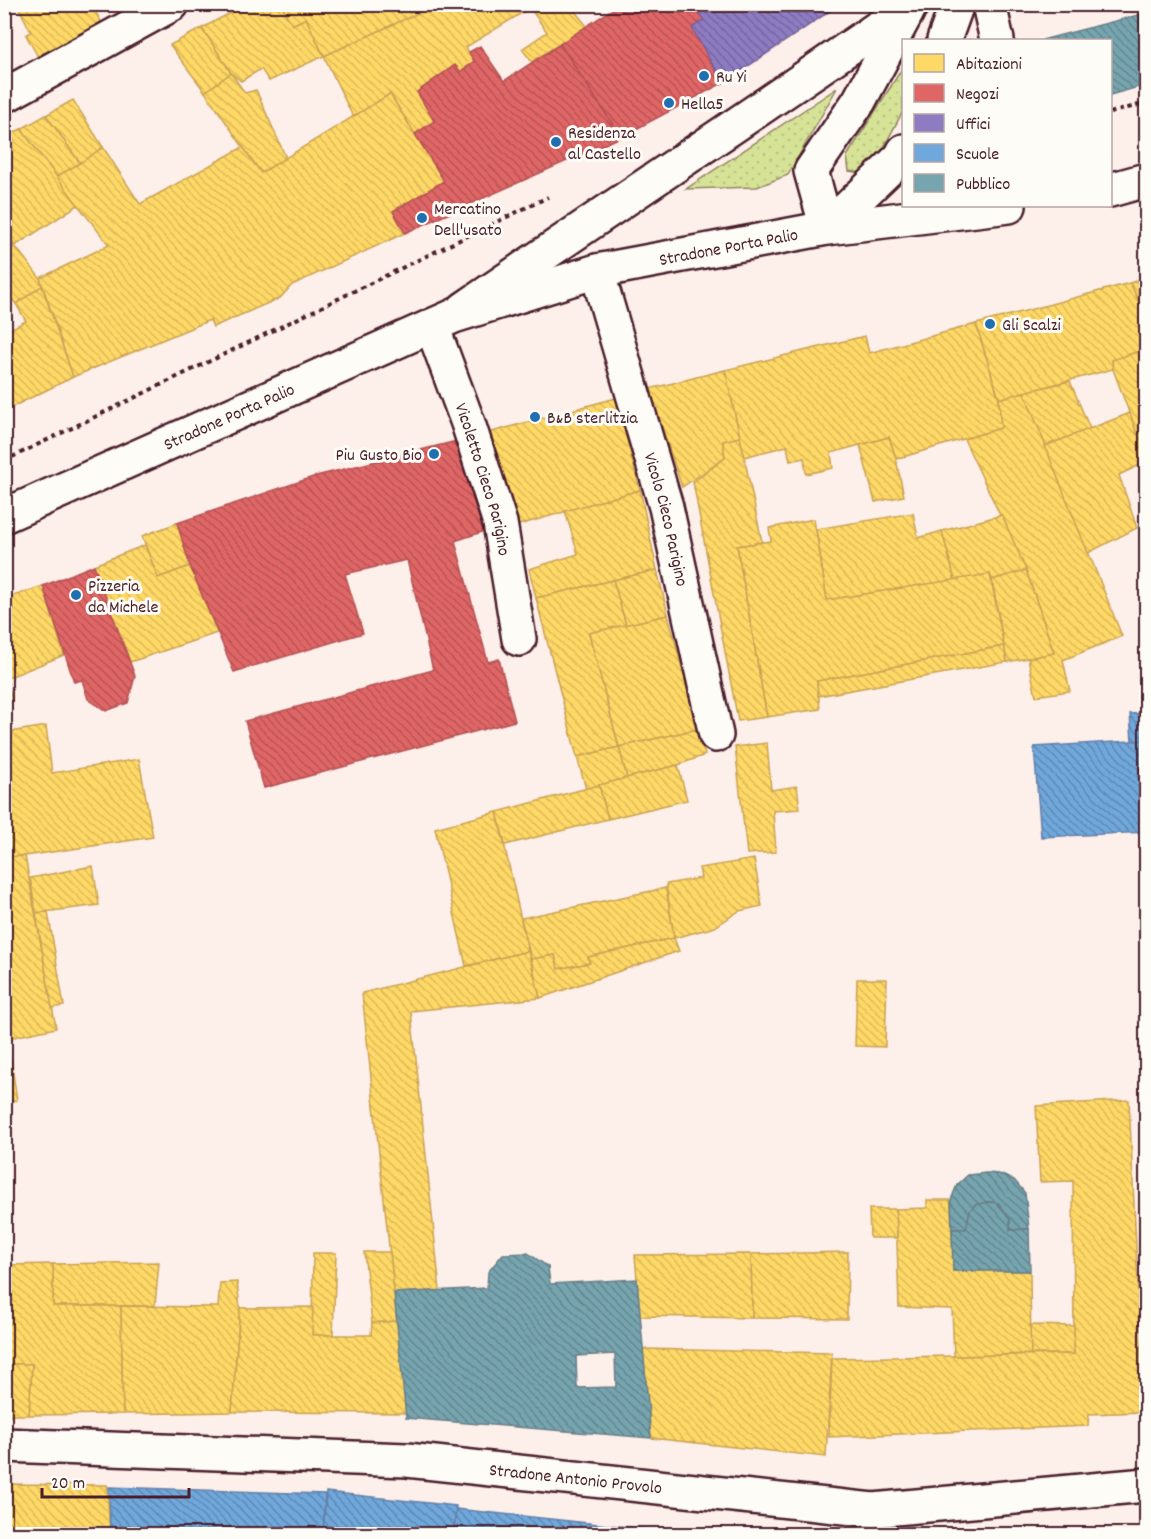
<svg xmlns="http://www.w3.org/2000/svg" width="1151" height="1539" font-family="Dekko,sans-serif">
<defs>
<pattern id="grass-dots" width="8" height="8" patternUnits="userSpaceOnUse" patternTransform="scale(1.5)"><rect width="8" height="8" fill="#d6e396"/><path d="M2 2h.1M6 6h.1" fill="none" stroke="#b9c281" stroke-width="1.8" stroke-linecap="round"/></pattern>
<pattern id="homes-back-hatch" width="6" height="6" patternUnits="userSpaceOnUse" patternTransform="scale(1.5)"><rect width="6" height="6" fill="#ffd966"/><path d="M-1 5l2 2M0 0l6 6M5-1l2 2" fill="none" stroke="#dcba59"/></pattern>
<pattern id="shops-back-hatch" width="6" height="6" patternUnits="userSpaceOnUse" patternTransform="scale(1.5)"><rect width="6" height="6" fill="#e06666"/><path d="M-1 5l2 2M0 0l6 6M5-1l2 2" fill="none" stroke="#b85354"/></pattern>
<pattern id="offices-back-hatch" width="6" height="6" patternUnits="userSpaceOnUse" patternTransform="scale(1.5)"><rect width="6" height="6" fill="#8e7cc3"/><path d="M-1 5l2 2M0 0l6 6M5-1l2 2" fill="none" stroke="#76659f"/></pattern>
<pattern id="schools-back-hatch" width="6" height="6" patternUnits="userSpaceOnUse" patternTransform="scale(1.5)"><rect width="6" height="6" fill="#6fa8dc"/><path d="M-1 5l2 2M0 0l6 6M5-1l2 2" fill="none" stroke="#5d88b3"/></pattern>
<pattern id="public-back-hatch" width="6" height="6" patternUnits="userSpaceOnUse" patternTransform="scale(1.5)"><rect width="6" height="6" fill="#76a5af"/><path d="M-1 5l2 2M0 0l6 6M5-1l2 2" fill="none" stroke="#63868f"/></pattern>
</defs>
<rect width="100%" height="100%" fill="#fdf0ea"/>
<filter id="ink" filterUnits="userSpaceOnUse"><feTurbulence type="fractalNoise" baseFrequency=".0167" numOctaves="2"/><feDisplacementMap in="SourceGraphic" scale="12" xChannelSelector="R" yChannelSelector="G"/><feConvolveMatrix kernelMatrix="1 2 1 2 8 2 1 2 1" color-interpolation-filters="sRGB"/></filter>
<g filter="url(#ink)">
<g fill="url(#grass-dots)" stroke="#908160" stroke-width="1.5">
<polygon points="903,67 903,111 877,160 861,173 849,171 847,156"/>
<polygon points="837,88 788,175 757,187 686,189"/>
</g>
<g fill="url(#homes-back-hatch)" stroke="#c9a154" stroke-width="1.5">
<polygon points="17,4 98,4 93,7 106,31 43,66 26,35 31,32"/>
<polygon points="247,4 281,4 292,25 306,18 324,56 269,81 261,69 241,81 231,73 202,28"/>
<polygon points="281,4 435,4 435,6 324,56 306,18 292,25"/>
<polygon points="438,4 527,4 530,8 466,47 474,61 461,72 455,65 417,92 434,121 415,134 390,94 353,117 324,56"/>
<polygon points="527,4 569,4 587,26 532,62 522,49 547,32"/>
<polygon points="202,28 231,73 205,92 170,45"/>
<polygon points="231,73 245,93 256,90 286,158 261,173 205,92"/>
<polygon points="390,94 444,181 393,211 405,233 292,285 280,298 213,327 210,320 73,377 40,278 109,245 56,177 103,147 140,204 243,147 261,173"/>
<polygon points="73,100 103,147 80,163 46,115"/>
<polygon points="46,115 80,163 56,177 21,129"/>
<polygon points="21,129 78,205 15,246 4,233 4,138"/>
<polygon points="4,233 15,246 4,251"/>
<polygon points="15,246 40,278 42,286 16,304 4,289 4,251"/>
<polygon points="1146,277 1146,317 1130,283"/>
<polygon points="1130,283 1146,317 1146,349 1112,360 1113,369 999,399 976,324"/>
<polygon points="42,286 73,377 4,411 4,332 26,321 16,304"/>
<polygon points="976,324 999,399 1001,428 896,459 889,437 831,453 833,468 806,474 804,458 790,461 787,446 744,457 725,370 865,336 869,353"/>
<polygon points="1146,349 1146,431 1137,434 1113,369 1112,360"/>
<polygon points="725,370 740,437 723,441 725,458 682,487 649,389"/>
<polygon points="1070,381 1090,429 1045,446 1024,392"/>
<polygon points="1024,392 1122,636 1063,660 1070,691 1036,696 1028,658 1054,653 1026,570 964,439 1001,428 999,399"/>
<polygon points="616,398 640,490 512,527 484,434"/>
<polygon points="1130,413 1137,434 1146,431 1146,462 1119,475 1137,528 1088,553 1045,446"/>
<polygon points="740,437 762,542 737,546 767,717 738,721 693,482 725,458 723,441"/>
<polygon points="889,437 896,459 904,496 875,502 860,445"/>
<polygon points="640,490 657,570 536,598 529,569 578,554 565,511"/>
<polygon points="913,513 918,538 942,531 955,580 827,600 816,529"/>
<polygon points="1002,515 1026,570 992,580 990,574 955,580 942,531"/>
<polygon points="814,519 827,600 990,574 1004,646 817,681 820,709 767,717 737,546 771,541 769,528"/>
<polygon points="177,523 190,566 158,578 142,536"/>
<polygon points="145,545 158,578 190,566 217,633 130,662 94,565"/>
<polygon points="657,570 668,615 626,625 613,580"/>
<polygon points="1026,570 1054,653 1007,662 992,580"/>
<polygon points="613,580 626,625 589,633 619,747 577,757 536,598"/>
<polygon points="43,586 64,655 7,678 12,700 4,702 4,599"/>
<polygon points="668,615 698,729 619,747 589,633"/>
<polygon points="1004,646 1007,662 818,696 817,681"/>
<polygon points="46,726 52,773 139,759 153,837 25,856 4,857 4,733"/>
<polygon points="698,729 705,755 678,765 627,778 619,747"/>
<polygon points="767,743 771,790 797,786 800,809 773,811 776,852 747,854 735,747"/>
<polygon points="619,747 627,778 586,789 577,757"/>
<polygon points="678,765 687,800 608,819 599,785"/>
<polygon points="599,785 608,819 505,845 497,812"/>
<polygon points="497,812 528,951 466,966 435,828"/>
<polygon points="25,856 56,1028 4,1039 4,857"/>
<polygon points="754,859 762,906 739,911 715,927 674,938 666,884 701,878 699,868"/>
<polygon points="93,866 99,905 36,913 30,878"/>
<polygon points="666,888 674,938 588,957 590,963 558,969 555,955 531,959 521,918"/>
<polygon points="48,912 64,1006 52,1008 36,913"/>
<polygon points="674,938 679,951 540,998 531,959 555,955 558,969 590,963 588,957"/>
<polygon points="528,951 540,998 411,1011 440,1291 394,1293 362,993"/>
<polygon points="857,979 887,979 885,1047 855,1046"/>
<polygon points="4,1039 8,1039 17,1100 4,1102"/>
<polygon points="1129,1100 1144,1412 1089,1414 1088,1426 829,1437 832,1358 1074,1354 1073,1181 1040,1182 1036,1106"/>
<polygon points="927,1200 951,1200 953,1271 1030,1271 1031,1354 954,1356 952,1309 899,1307 896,1209 927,1208"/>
<polygon points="869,1209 896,1209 897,1238 870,1238"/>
<polygon points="364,1252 390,1252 397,1321 372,1323"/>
<polygon points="848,1252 847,1319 752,1318 751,1254"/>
<polygon points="313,1253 336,1253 333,1335 312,1335"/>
<polygon points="751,1254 752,1318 640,1316 635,1255"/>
<polygon points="159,1262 155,1306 53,1306 53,1264"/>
<polygon points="53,1264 53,1306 121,1306 123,1414 29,1415 32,1364 4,1364 4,1265"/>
<polygon points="237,1282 240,1308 232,1412 123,1414 121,1306 218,1307 220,1283"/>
<polygon points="313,1307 312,1335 371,1335 372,1323 397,1321 406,1413 232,1412 240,1308"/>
<polygon points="1030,1325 1074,1326 1074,1354 1031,1354"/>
<polygon points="643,1349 832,1353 826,1457 651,1438"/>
<polygon points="4,1364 32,1364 29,1415 4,1415"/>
<polygon points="4,1484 107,1485 110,1534 4,1534"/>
</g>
<g fill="url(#shops-back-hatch)" stroke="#b35154" stroke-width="1.5">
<polygon points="620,4 693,4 704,20 692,28 723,83 621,137 560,44"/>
<polygon points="560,44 621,137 405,233 393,211 444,181 415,134 434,121 417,92 455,65 461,72 474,61 469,52 480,46 504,81"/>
<polygon points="465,439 491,529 455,541 488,662 499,659 515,721 264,788 245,721 433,670 407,560 345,574 363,633 234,672 190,566 177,523 316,476"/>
<polygon points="94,565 135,676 128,703 106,711 88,699 82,680 74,682 43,586"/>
</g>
<polygon fill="url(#offices-back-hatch)" stroke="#7a6095" stroke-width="1.5" points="693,4 838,4 839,5 723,83 692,28 704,20"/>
<g fill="url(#schools-back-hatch)" stroke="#647fa7" stroke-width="1.5">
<polygon points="1146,713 1146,740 1132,741 1130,714"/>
<polygon points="1146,740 1146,832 1041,837 1034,747"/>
<polygon points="109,1487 325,1494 323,1534 110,1534"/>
<polygon points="326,1492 456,1506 454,1534 323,1534"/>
<polygon points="456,1509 693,1534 454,1534"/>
</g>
<g fill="url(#public-back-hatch)" stroke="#697d87" stroke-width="1.5" fill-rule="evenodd">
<polygon points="1146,13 1146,85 1110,95 1110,40 1042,40"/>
<polygon points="986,1173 999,1174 1014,1180 1025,1193 1029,1229 1010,1230 1010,1220 1003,1209 998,1203 988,1202 975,1205 970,1211 966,1229 952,1229 951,1200 957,1185 968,1175"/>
<polygon points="988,1202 998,1203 1003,1209 1010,1220 1010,1230 1029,1229 1030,1271 953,1271 952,1229 966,1229 970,1211 975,1205"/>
<path d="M528,1253L548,1267L550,1284L637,1279L651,1438L406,1418L394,1293L487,1288L488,1272L503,1254ZM615,1354L616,1387L577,1388L576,1356Z"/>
</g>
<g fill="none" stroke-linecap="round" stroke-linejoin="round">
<defs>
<g id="minor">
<polyline points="989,4 997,40"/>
<polyline points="944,40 957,4"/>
<polyline points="4,96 172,4"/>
<polyline points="904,151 901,157 827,228 811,171 859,101 907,12"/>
<path id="s1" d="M597,271L666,507L716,735"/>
<path d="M464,309C612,207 763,108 911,5"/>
<path id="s2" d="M432,326L468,423L500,523L519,639"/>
<path id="s3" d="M4,1445L407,1460L873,1510L1146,1485"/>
</g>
<g id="tertiary">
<polyline points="1110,190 1146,180"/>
<path id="s4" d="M4,516L454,316L597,271L827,228L1009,206"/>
</g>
</defs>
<use href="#minor" stroke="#4a1f2b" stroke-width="38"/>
<use href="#tertiary" stroke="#4a1f2b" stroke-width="38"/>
<g stroke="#4a1f2b" stroke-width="4" stroke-dasharray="4.5 4.5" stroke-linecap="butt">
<polyline points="1110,113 1146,103"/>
<polyline points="4,461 548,197"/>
</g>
<use href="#minor" stroke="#fdfcf7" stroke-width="33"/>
<use href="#tertiary" stroke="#fdfcf7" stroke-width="33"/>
</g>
</g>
<g fill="#1f6fb2" stroke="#fdfcf7" stroke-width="2">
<circle cx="704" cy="76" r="6"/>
<circle cx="669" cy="103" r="6"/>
<circle cx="556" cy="142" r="6"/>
<circle cx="422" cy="218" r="6"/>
<circle cx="990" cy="324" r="6"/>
<circle cx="535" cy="417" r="6"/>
<circle cx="434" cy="454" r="6"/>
<circle cx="76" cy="595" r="6"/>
</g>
<g text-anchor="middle" stroke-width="6" stroke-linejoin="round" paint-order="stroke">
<g font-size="18" fill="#4a1f2b" stroke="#fdfcf7" text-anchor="start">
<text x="716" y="82">Ru Yi</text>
<text x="681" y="109">Hella5</text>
<text x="568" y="138">Residenza<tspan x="568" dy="21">al Castello</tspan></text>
<text x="434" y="214">Mercatino<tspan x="434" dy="21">Dell'usato</tspan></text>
<text x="1002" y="330">Gli Scalzi</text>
<text x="547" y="423">B&amp;B sterlitzia</text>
<text x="422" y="460" text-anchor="end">Piu Gusto Bio</text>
<text x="88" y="591">Pizzeria<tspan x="88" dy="21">da Michele</tspan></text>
</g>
<g font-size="18" fill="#4a1f2b" stroke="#fdfcf7">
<text dy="6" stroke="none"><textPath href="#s4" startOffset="776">Stradone Porta Palio</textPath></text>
<text dy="6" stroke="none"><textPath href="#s4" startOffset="246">Stradone Porta Palio</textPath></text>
<text dy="6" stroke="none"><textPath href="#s2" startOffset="162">Vicoletto Cieco Parigino</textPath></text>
<text dy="6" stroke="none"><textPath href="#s1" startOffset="258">Vicolo Cieco Parigino</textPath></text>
<text dy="6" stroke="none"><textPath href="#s3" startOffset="573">Stradone Antonio Provolo</textPath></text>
</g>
</g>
<rect width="1151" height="1539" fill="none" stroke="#fdfcf7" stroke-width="24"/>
<rect x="12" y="12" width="1127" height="1515" fill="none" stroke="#4a1f2b" stroke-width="2" filter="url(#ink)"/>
<rect x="902" y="39" width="210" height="168" fill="#fdfcf7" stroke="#b5a4a5" stroke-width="1.5"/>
<rect x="914" y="54" width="30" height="18" fill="#ffd966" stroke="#b5a4a5" stroke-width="1.5"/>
<text x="956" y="69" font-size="18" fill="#4a1f2b">Abitazioni</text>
<rect x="914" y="84" width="30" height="18" fill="#e06666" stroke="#b5a4a5" stroke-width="1.5"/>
<text x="956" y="99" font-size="18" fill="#4a1f2b">Negozi</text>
<rect x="914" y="114" width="30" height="18" fill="#8e7cc3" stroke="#b5a4a5" stroke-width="1.5"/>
<text x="956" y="129" font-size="18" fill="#4a1f2b">Uffici</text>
<rect x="914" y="144" width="30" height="18" fill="#6fa8dc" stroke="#b5a4a5" stroke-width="1.5"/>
<text x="956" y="159" font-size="18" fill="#4a1f2b">Scuole</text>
<rect x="914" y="174" width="30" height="18" fill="#76a5af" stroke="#b5a4a5" stroke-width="1.5"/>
<text x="956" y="189" font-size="18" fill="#4a1f2b">Pubblico</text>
<path d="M42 1488v9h147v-9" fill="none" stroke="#4a1f2b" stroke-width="3"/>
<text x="51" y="1488" font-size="18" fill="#4a1f2b" stroke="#fdfcf7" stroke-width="4.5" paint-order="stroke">20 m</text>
</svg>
